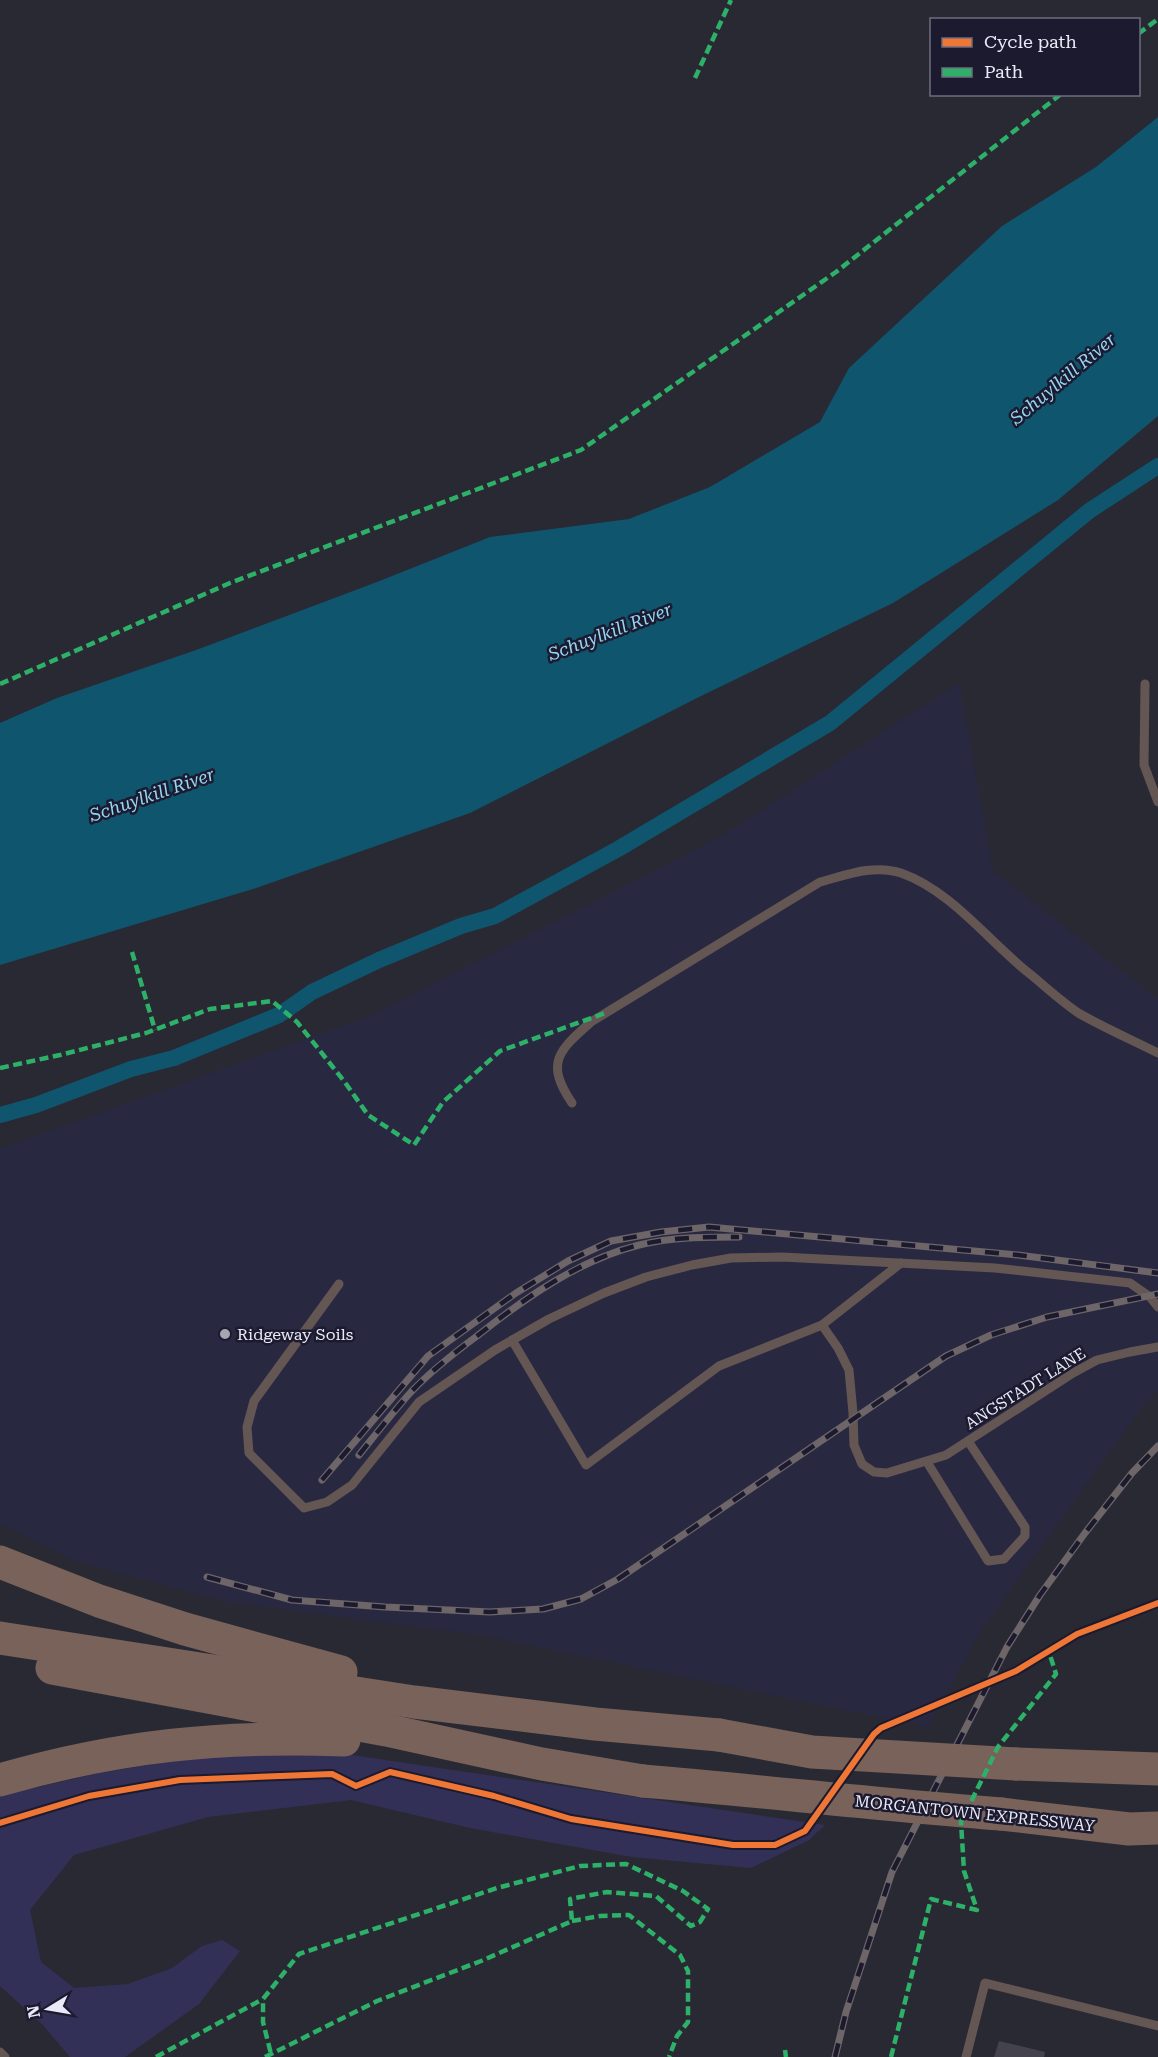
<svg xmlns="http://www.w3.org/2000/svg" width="1158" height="2057" font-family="'Roboto Serif',serif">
<rect width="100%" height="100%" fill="#292934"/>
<polygon fill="#292841" points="959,683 993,871 1158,999 1158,1391 1145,1403 982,1629 928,1727 475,1634 227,1602 75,1561 0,1524 0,1149 370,1016 717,839"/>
<polygon fill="#333058" points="264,1753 352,1755 825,1825 809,1840 751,1868 632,1857 470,1828 351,1800 208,1817 74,1855 30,1910 41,1962 74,1988 128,1984 172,1968 202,1946 222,1940 240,1951 199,2004 125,2057 70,2057 42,2024 0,1986 0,1796 99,1773 180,1760"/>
<polygon fill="#10556e" points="1158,117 1158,416 1058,500 893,603 699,697 470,813 253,889 0,965 0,723 57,698 199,649 377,582 490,537 629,519 710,487 820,422 849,368 1002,226 1096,167"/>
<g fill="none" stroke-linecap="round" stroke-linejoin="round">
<polyline stroke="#10556e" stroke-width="16" points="0,1115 36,1105 131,1069 174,1058 279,1015 312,992 379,960 461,926 495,916 618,849 830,723 1089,511 1158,466"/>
</g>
<polygon fill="#44434d" points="999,2041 1045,2052 1044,2057 994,2057"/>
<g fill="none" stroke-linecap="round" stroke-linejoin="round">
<g stroke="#645653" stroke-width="9">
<polyline points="1145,684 1144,765 1158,802"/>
<path d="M572,1103C545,1063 558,1051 591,1022L820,882C846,875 874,864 901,873C952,891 989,942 1030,974C1046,987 1063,1003 1080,1014C1105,1028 1132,1040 1158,1053"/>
<polyline points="339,1284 254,1401 247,1427 249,1453 304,1508 327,1502 352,1485 419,1402 495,1350 549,1319 604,1293 646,1277 692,1265 731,1258 782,1257 995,1268 1130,1283 1150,1297 1158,1307"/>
<polyline points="822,1325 838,1348 849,1370 853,1413 854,1445 862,1464 874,1472 887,1473 946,1455 1073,1373 1097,1360 1130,1352 1158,1347"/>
<polyline points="512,1340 586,1465 719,1366 822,1325 901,1263"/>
<polyline points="927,1462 988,1561 1004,1559 1025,1536 1025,1527 968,1441"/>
<polyline points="0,2052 5,2057"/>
<polyline points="966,2057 985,1983 1158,2026"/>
</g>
<g stroke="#79625a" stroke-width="33">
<polyline points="0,1562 99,1601 185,1629 341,1672"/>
<polyline points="0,1638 414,1702 595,1724 719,1735"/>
<polyline points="52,1668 386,1730 542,1764 643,1781"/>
<polyline points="1016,1764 1158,1769"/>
<path d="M0,1780C117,1746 223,1735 344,1740"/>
<polyline points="1001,1814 1129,1829 1158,1828"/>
</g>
<defs>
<g id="rail">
<path d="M359,1455C376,1434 393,1412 411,1392C431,1371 454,1353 477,1336C525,1298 579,1260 639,1245C672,1237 705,1237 739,1237"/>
<polyline points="322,1480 428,1356 516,1293 568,1261 611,1241 661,1232 709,1227 1018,1255 1158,1273"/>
<polyline points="207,1577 292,1600 385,1607 490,1612 543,1609 581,1599 618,1579 946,1356 991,1335 1047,1317 1158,1294"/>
<polyline points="835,2057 846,2012 892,1872 1007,1647 1040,1595 1085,1533 1132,1473 1158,1446"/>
</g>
</defs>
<use href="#rail" stroke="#6d6567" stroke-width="7"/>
<use href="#rail" stroke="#1b1a2f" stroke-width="4.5" stroke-dasharray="14" stroke-linecap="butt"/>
<g stroke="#79625a" stroke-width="33">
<polyline points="719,1735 812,1752 1016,1764"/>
<path d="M643,1781C762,1791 881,1805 1001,1814"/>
</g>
<g stroke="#2db169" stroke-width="4.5" stroke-dasharray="9 4.5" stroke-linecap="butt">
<polyline points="1138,34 1158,19"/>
<polyline points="695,78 731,0"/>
<polyline points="0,684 230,583 581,450 836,272 1061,94"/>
<polyline points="132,952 155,1030"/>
<polyline points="0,1068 60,1055 146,1033 210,1009 272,1001 297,1022 344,1081 368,1115 414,1145 443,1102 500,1051 608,1012"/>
<polyline points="572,1921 600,1916 629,1915 680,1955 688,1971 688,2022 677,2036 669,2057"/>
<polyline points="785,2050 786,2057"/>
<polyline points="156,2057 263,1999"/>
<polyline points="265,2057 377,2001 481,1961 572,1921 570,1899 607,1892 656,1896 691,1926 700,1922 708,1909 683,1891 626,1864 580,1866 497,1888 299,1954 263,1999 263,2022 271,2054"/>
<polyline points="891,2057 931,1899 977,1910 964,1871 961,1822 998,1747 1056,1674 1049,1652"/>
</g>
<defs>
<polyline id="cycleway" points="0,1823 89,1796 180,1780 332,1774 356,1786 390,1772 494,1796 571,1819 733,1845 775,1845 805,1831 874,1734 881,1728 1016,1671 1077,1634 1158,1603"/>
</defs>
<use href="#cycleway" stroke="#1b1a2f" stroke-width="10"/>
<use href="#cycleway" stroke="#f07635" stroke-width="6"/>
</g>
<circle fill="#a6a6b3" stroke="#1b1a2f" stroke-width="2" cx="225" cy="1334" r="6"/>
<g text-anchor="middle" stroke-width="5" stroke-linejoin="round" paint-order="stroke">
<g font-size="16" fill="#e9e9f7" stroke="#1b1a2f" text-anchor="start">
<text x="237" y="1340">Ridgeway Soils</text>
</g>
<g font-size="16" fill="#e9e9f7" stroke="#1b1a2f">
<text transform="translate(1025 1388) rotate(-32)" y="6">ANGSTADT LANE</text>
<text transform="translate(975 1813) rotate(6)" y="6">MORGANTOWN EXPRESSWAY</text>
</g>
<g font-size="18" font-style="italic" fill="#94d5f4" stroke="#1b1a2f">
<text transform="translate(1063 379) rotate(-40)" y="6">Schuylkill River</text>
<text transform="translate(610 632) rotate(-21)" y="6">Schuylkill River</text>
<text transform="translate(152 795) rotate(-19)" y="6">Schuylkill River</text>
</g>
</g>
<rect x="930" y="18" width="210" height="78" fill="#1b1a2f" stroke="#6d6d7f" stroke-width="1.5"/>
<rect x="942" y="38" width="30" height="9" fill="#f07635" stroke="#6d6d7f" stroke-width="1.5"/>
<text x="984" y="48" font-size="18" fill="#e9e9f7">Cycle path</text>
<rect x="942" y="68" width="30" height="9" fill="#2db169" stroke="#6d6d7f" stroke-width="1.5"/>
<text x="984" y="78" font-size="18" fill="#e9e9f7">Path</text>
<g transform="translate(48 2009) rotate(259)" stroke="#1b1a2f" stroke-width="4.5" paint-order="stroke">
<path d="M0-4.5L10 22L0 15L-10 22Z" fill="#e9e9f7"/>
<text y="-9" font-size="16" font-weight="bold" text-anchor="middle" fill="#e9e9f7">N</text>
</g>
</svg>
